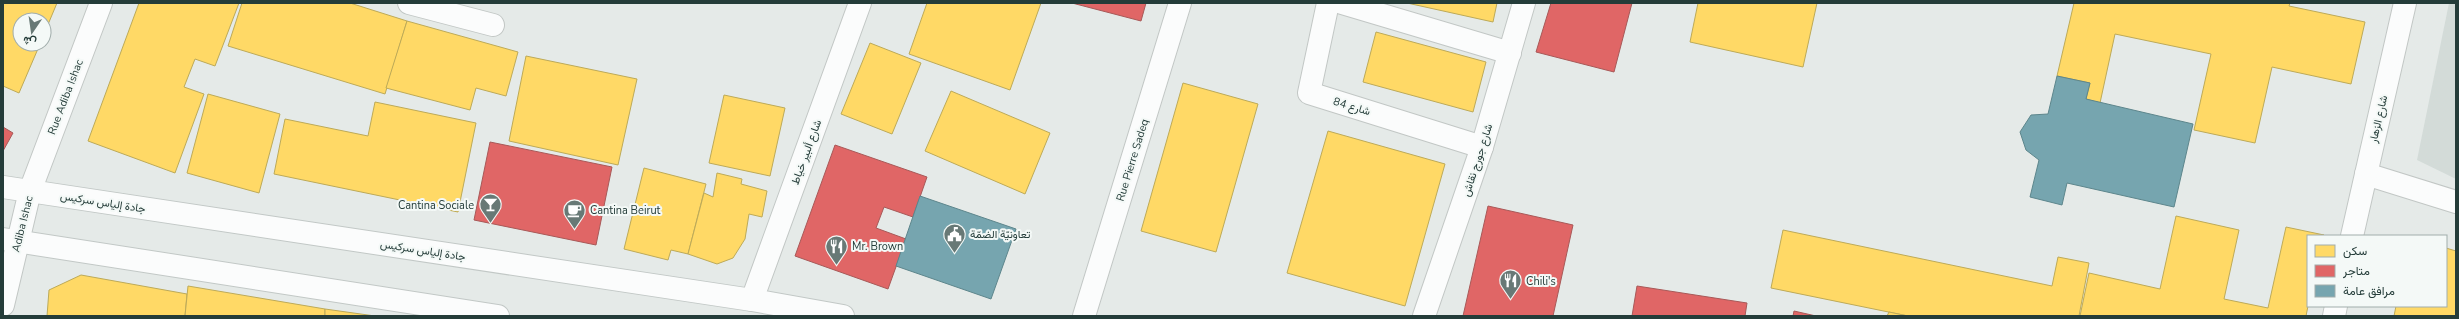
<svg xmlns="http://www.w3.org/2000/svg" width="2459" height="319" font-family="'Nunito Sans',Vazirmatn,sans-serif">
<rect width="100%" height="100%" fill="#e5eae8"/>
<polygon fill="#d3dbd8" points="2449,3 2456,3 2456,179 2417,160"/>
<g fill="#ffd966" stroke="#bdaa58">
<polygon points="3,3 57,3 44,34 44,20 20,20 20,44 40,44 19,93 3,86"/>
<polygon points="139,3 239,3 215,66 195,59 184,87 204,94 175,173 88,141"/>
<polygon points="242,3 350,3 407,21 385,94 228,46"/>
<polygon points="927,3 1041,3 1010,90 909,54"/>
<polygon points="1407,3 1497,3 1493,22"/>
<polygon points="1698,3 1817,3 1803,67 1690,42"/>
<polygon points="2074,3 2290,3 2289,6 2365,22 2351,84 2272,67 2255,143 2194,130 2211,54 2115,34 2100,103 2086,99 2090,83 2057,76"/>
<polygon points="407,21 518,52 506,96 476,88 470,110 386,88"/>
<polygon points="1376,32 1486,62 1473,112 1363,82"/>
<polygon points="870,43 921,63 892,134 841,114"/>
<polygon points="526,56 637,79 618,165 509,141"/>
<polygon points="1183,83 1258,104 1216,252 1141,231"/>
<polygon points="951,91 1050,133 1025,194 925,151"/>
<polygon points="208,94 280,114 259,193 187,173"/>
<polygon points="724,95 785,108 770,176 709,163"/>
<polygon points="375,102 476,123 458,212 274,174 285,119 368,136"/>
<polygon points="1328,131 1445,164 1405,306 1287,273"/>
<polygon points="644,168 706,184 688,254 671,250 668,260 624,249"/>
<polygon points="717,173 742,179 741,184 767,191 762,217 749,214 745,239 733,258 717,264 688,254 704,193 713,197"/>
<polygon points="2176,216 2239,230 2224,299 2268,308 2286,227 2324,235 2308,236 2308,306 2306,316 2080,316 2089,273 2160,289"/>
<polygon points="1783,230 2052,286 2058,257 2089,263 2079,316 1908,316 1771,288"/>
<polygon points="2446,248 2456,251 2456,316 2394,316 2396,306 2446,306"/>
<polygon points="81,275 187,294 185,316 47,316 49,290"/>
<polygon points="188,286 325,309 325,316 185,316"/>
<polygon points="325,309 375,316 325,316"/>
<polygon points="1889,312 1908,316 1887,316"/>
</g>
<g fill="#e06666" stroke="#a85958">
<polygon points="1072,3 1146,3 1141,21"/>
<polygon points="1551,3 1632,3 1614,72 1536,52"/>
<polygon points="3,127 13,133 3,151"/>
<polygon points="490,142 612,167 596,245 474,220"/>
<polygon points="835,145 927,177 913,217 884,207 876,228 906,239 888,289 795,256"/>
<polygon points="1488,206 1573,225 1553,316 1463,316"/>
<polygon points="1637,286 1747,303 1745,316 1632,316"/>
<polygon points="1794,311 1816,316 1793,316"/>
</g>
<g fill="#76a5af" stroke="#5d868c">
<polygon points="2057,76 2090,83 2086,99 2193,124 2174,207 2067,183 2062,205 2030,197 2039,160 2026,150 2020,132 2031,115 2048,114"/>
<polygon points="920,196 1016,229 991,299 896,266"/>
</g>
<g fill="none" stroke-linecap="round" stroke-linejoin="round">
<defs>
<g id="pedestrian">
<polyline points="409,3 493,25"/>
<polyline points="1328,3 1309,93 1482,147"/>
<polyline points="1342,3 1510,53"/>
<polyline points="2366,174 2456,202"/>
</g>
<g id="minor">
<polyline points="2352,236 2405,3"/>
<polyline points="752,300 860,3"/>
<polyline points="1084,316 1180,3"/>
<polyline points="1424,316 1482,147 1524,3"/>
<polyline points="2334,316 2336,306"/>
</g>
<polyline id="tertiary" points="3,305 30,191 101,3"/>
<g id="secondary">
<polyline points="3,187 752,300 843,316"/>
<polyline points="3,239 498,316"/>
</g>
</defs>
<use href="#pedestrian" stroke="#c2c7c5" stroke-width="24"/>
<use href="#minor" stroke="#c2c7c5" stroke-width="24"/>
<use href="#tertiary" stroke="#c2c7c5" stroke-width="24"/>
<use href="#secondary" stroke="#c2c8c6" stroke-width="24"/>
<use href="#pedestrian" stroke="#fbfcfc" stroke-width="22"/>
<use href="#minor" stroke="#fbfcfc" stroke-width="22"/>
<use href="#tertiary" stroke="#fbfcfc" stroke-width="22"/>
<use href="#secondary" stroke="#fbfcfc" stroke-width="22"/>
</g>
<defs>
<symbol id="bar-pin" viewBox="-11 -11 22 30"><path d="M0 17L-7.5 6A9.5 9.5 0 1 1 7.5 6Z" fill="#687976" stroke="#f4f9f7"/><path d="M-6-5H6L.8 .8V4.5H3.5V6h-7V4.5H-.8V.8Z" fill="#fff"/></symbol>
<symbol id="cafe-pin" viewBox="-11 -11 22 30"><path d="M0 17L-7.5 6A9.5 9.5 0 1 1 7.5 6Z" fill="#687976" stroke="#f4f9f7"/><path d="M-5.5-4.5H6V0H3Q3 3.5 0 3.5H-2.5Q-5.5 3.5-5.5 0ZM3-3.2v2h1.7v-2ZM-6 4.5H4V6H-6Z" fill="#fff"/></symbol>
<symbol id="civic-pin" viewBox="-11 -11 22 30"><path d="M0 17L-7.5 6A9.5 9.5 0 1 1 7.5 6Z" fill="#687976" stroke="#f4f9f7"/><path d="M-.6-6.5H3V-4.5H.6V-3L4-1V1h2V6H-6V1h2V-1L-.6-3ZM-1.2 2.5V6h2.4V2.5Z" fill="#fff"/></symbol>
<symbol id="restaurant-pin" viewBox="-11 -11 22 30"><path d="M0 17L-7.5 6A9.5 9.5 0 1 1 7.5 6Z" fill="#687976" stroke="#f4f9f7"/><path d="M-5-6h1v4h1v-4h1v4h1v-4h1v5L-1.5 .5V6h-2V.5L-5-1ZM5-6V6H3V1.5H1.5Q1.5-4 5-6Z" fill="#fff"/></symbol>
</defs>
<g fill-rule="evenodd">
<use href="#bar-pin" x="478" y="192" width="25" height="34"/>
<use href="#cafe-pin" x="562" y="198" width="25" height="34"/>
<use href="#civic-pin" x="942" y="222" width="25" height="34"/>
<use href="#restaurant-pin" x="824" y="234" width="25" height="34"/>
<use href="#restaurant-pin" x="1498" y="268" width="25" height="34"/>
</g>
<g text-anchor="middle" stroke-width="4" stroke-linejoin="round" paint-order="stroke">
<g font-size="11" fill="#243c39" stroke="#f4f9f7">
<text transform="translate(65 97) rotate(-69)" y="4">Rue Adiba Ishac</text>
<text transform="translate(1352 106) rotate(17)" y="4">شارع 84</text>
<text transform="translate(2378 119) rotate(-77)" y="4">شارع الزهار</text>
<text transform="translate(806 152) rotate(-70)" y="4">شارع ألبير خياط</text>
<text transform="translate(1132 160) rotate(-73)" y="4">Rue Pierre Sadeq</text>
<text transform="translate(1477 160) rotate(-72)" y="4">شارع جورج نقاش</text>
<text transform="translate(103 202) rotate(9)" y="4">جادة إلياس سركيس</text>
<text transform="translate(22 224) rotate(-76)" y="4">Adiba Ishac</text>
<text transform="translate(423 250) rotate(9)" y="4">جادة إلياس سركيس</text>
</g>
<g font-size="11" fill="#243c39" stroke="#f4f9f7" text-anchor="start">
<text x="474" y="209" text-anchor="end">Cantina Sociale</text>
<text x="590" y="214">Cantina Beirut</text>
<text x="970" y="238">تعاونيّة الضمّة</text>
<text x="852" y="250">Mr. Brown</text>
<text x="1526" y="285">Chili's</text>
</g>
</g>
<rect width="2459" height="319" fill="none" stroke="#243c39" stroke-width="8"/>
<rect x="2307" y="235" width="140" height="72" fill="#f4f9f7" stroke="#a1adab"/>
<rect x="2315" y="245" width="20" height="12" fill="#ffd966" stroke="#a1adab"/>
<text x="2343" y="255" font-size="12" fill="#243c39">سكن</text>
<rect x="2315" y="265" width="20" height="12" fill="#e06666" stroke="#a1adab"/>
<text x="2343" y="275" font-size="12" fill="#243c39">متاجر</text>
<rect x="2315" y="285" width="20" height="12" fill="#76a5af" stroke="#a1adab"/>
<text x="2343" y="295" font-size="12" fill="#243c39">مرافق عامة</text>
<g transform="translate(32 32) rotate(193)"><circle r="19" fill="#f4f9f7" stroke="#a1adab"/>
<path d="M0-3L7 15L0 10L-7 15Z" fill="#687976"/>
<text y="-6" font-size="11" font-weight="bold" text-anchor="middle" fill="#243c39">ش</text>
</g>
</svg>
